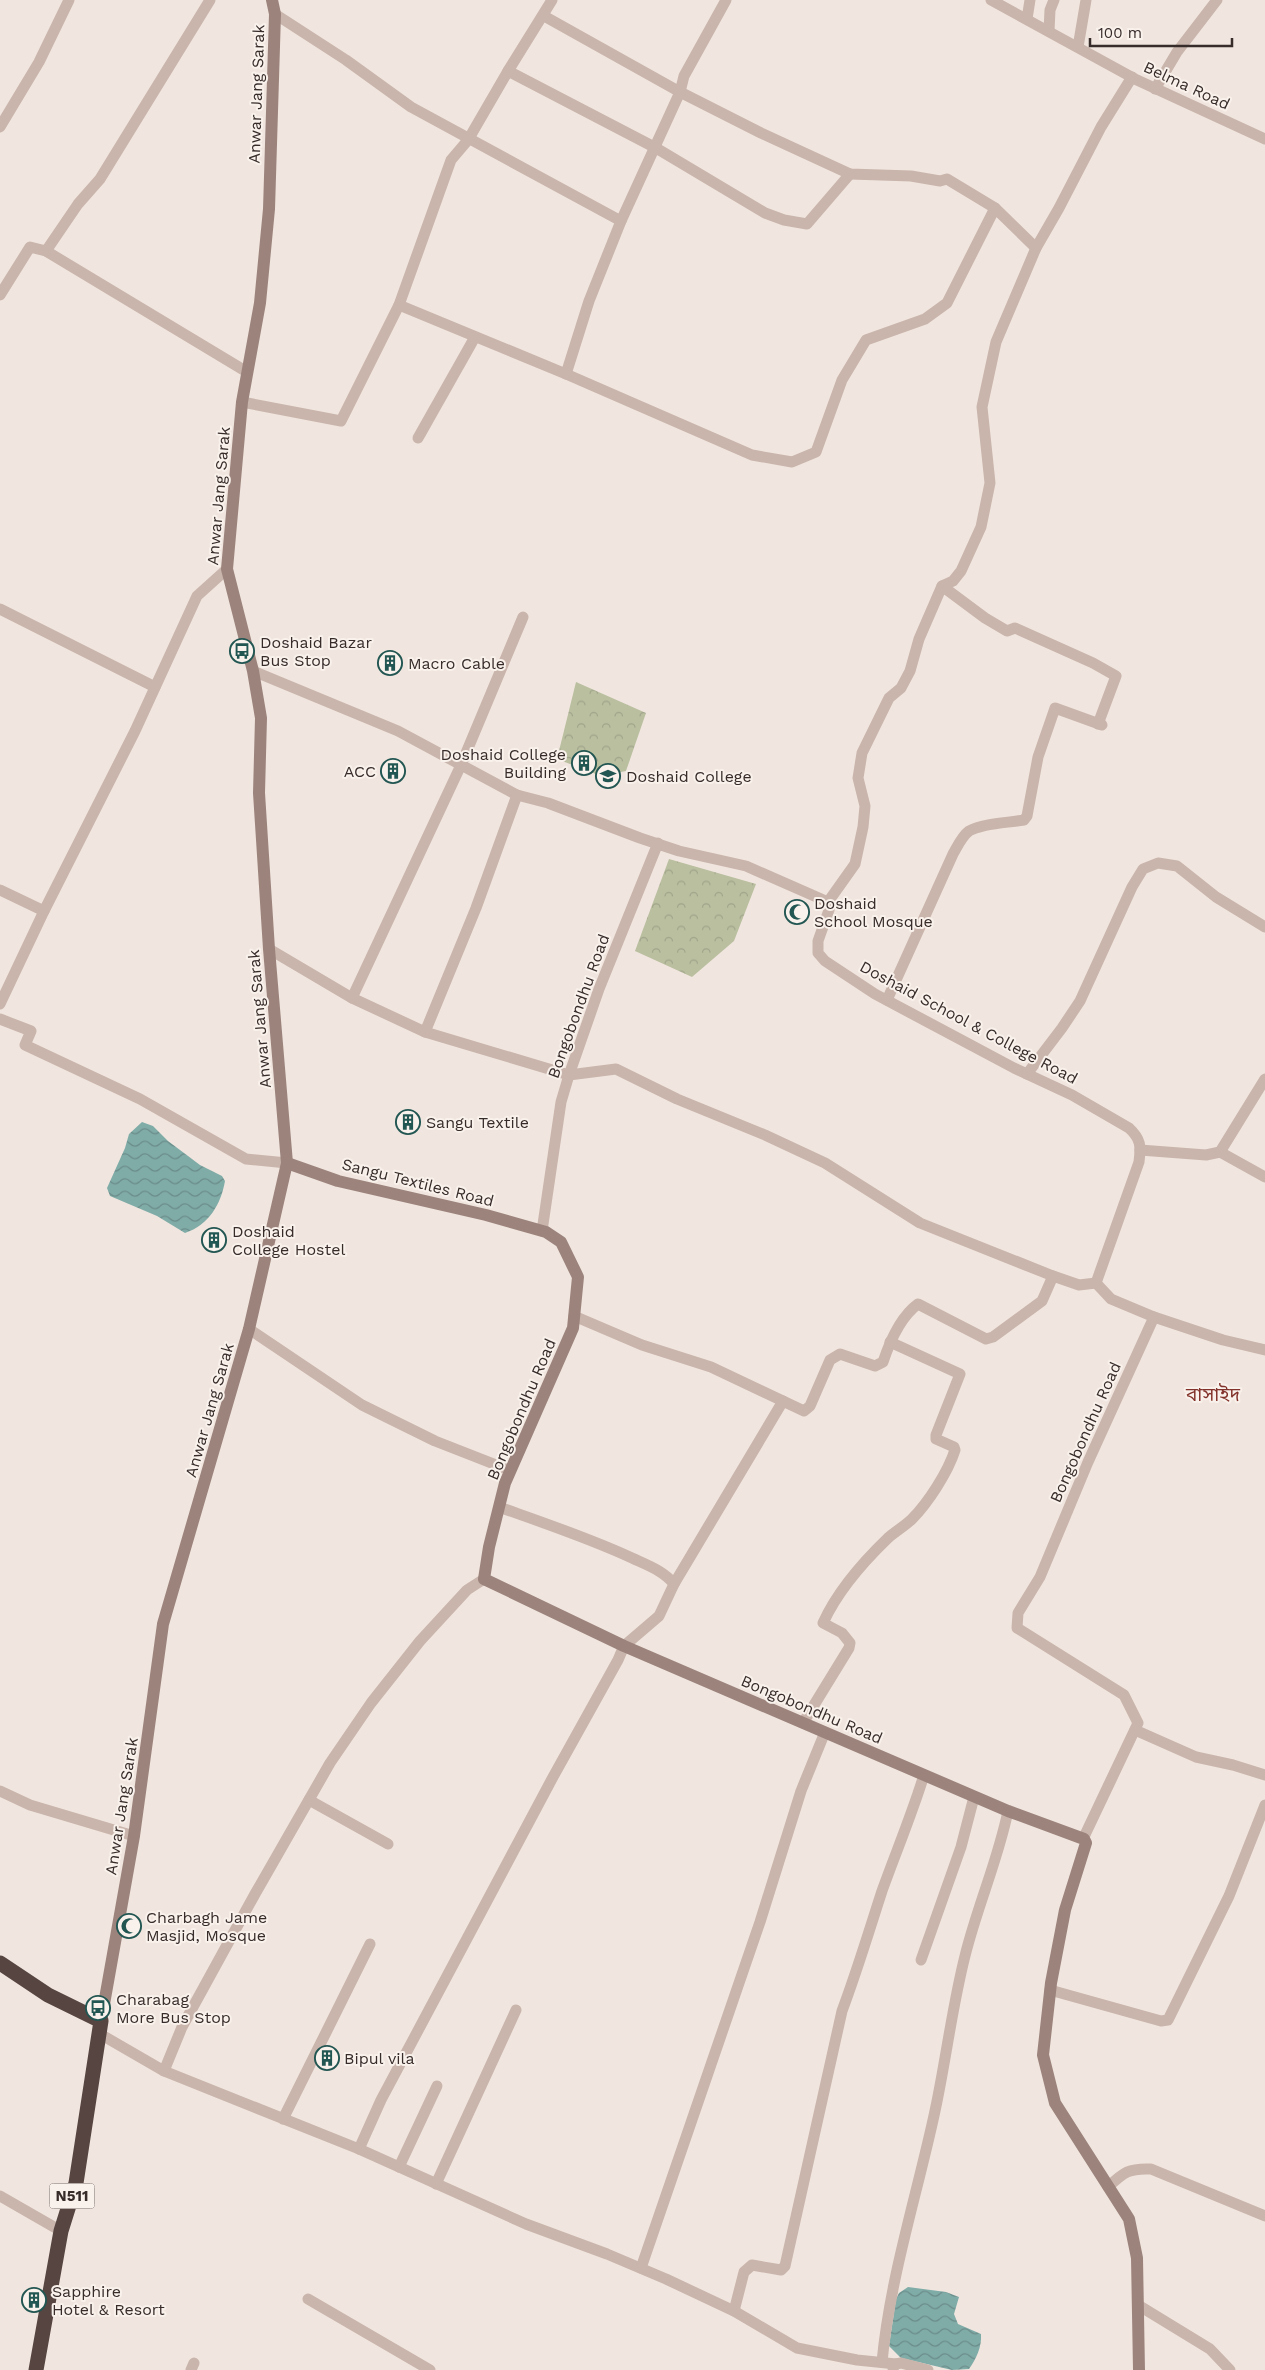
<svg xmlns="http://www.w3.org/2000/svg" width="1265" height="2370" font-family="'Work Sans','Noto Sans Bengali',sans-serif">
<defs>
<pattern id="park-crowns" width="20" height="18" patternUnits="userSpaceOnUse" patternTransform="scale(1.25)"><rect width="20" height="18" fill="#babfa0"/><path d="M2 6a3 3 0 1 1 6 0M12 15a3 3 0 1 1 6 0" fill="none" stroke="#a0a48a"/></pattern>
<pattern id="water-waves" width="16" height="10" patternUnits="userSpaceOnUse" patternTransform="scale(1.25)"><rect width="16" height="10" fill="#80aca8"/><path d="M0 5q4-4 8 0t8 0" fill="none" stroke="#6a8c89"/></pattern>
</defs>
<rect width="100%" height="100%" fill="#f1e6df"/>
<g fill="url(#park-crowns)">
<polygon points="576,682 646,713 626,771 601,776 557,759"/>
<polygon points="669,859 756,884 734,941 692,977 635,951"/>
</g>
<g fill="url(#water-waves)">
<path d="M142,1122L153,1126L168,1141L200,1165L222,1176L225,1181C221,1204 209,1225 185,1233L157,1216L110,1196L107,1188L125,1148L129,1134Z"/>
<path d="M908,2287L946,2292L959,2297L954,2314L958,2324L981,2334C982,2347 976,2359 969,2369L952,2370L901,2358L889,2346L896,2299L899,2293Z"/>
</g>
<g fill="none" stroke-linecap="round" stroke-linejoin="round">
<g stroke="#c9b5ac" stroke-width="11">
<polyline points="991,0 1137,80 1265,139"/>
<polyline points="275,14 346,60 411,107 621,221"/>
<polyline points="544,16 680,92 761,133 850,174 911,176 940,181 947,179 995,208"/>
<polyline points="1027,19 1030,0"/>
<polyline points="1049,31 1050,10 1054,0"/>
<polyline points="1078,47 1086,0"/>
<polyline points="508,71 656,148 765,213 784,220 807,224 850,174"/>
<polyline points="1155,89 1177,52 1217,0"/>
<polyline points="0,127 39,62 69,0"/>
<polyline points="46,251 247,372"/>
<polyline points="0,295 30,247 46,251 78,204 100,179 210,0"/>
<polyline points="399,305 566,374 752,455 792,462 816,452 842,380 866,340 925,319 947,303 995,208 1036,248"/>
<polyline points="566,374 589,301 621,221 680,92 684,76 726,0"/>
<polyline points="242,402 341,421 399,305 451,160 468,140 508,71 552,0"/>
<polyline points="418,438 475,337"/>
<polyline points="942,586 985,618 1007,631 1015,628 1093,663 1116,676 1098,724"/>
<polyline points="0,609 155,687"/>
<polyline points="253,671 398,731 517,795 548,803 640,838 679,851 746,866 828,902"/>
<polyline points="0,890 44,911"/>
<polyline points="828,902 855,864 863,827 865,806 858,778 862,753 889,698 901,688 910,671 919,639 942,586 953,581 961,571 981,527 990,483 982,407 996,342 1036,248 1059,208 1101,127 1132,77"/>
<path d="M828,902L830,904L829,910L818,941V953L825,961L875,994L1014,1068L1072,1095L1129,1128C1141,1139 1141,1146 1139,1162L1096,1283L1111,1299L1154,1317L1223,1340L1265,1350"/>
<polyline points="269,949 352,998 425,1032 569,1075 616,1069 677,1099 765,1135 825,1163 920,1223 1053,1276 1079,1285 1096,1283"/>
<polyline points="352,998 461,765 523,617"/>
<path d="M887,1000L953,854C957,847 962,836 969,831C984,823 1007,823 1024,820L1027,816L1038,757L1055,708L1102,725"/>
<polyline points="0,1004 44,911 135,731 197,596 227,569"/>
<polyline points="0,1019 31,1031 25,1045 140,1099 246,1159 287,1163"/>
<polyline points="425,1032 476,908 517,795"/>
<polyline points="1027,1074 1062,1028 1080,1001 1132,887 1143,869 1158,863 1177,866 1216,897 1265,927"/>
<polyline points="1140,1150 1206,1155 1220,1152 1265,1079"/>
<polyline points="1220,1152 1265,1177"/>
<polyline points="542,1231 561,1102 569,1075 599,989 658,843"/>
<path d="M574,1316L642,1345L711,1367L804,1411L810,1406L830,1360L840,1354L875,1366L883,1362C890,1341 900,1317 918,1304L986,1339L993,1337L1042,1301L1053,1276"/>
<polyline points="249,1329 362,1405 435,1441 504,1468"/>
<polyline points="674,1584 783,1401"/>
<path d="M803,1723L849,1648L850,1643L842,1633L823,1623C838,1590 862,1563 888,1538C896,1531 905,1526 912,1519C928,1503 948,1472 955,1450L954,1447L936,1439V1435L960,1374L890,1342"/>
<polyline points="1135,1730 1196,1757 1233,1765 1265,1775"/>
<polyline points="0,1791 30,1805 134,1836"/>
<polyline points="309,1800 388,1844"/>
<polyline points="1083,1839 1138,1723 1124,1695 1017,1628 1018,1613 1040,1577 1088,1462 1154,1317"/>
<polyline points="921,1960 961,1847 974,1797"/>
<polyline points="1050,1990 1161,2021 1168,2020 1229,1896 1265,1805"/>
<polyline points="100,2034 164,2071 359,2149 526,2224 607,2254 666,2279 734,2311 797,2348 857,2360 896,2364"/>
<polyline points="164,2071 182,2027 255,1894 330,1763 371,1703 420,1641 467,1590 484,1579"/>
<polyline points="283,2119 370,1944"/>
<path d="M359,2149L381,2100L553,1777L618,1660L624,1646L659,1616L674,1584C664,1571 647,1565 632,1558C589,1538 544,1523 499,1507"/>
<polyline points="399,2167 437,2086"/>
<polyline points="436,2184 516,2010"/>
<path d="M1108,2187C1124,2172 1129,2168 1151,2169L1265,2216"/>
<polyline points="0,2196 61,2231"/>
<polyline points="641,2268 760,1922 801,1791 825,1732"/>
<polyline points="308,2299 430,2370"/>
<polyline points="1138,2305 1210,2349 1230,2370"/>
<path d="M734,2311L744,2272L752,2265L781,2270L785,2266L842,2011C857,1971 869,1931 882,1891C896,1852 912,1814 924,1775"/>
<path d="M882,2362C890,2277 917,2195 935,2111C946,2060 952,2007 965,1956C977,1907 998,1860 1008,1811"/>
<polyline points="893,2368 896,2364 901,2363 928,2370"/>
<polyline points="191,2370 194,2363"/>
</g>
<g stroke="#9c847d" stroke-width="12">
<polyline points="287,1163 338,1181 486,1215 546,1232 561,1242 578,1277 573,1328 505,1483 489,1547 484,1579 624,1646 1008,1811 1084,1839 1086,1843 1065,1910 1051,1983 1043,2055 1055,2103 1129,2219 1137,2258 1139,2370"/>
<polyline points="101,2021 134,1836 163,1624 249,1329 287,1163 269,949 259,793 261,718 253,671 227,569 242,402 260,303 269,209 275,14 272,0"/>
</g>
<polyline stroke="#574542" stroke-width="15" points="0,1963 48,1995 101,2021 76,2183 61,2231 36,2370"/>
</g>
<defs>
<symbol id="bus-ring" viewBox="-11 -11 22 22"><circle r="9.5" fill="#f9f1eb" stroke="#225652" stroke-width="1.5"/><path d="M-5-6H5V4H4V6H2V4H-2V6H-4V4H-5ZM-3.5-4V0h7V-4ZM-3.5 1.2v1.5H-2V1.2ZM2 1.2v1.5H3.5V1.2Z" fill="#225652"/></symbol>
<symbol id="building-ring" viewBox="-11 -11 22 22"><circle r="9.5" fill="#f9f1eb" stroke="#225652" stroke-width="1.5"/><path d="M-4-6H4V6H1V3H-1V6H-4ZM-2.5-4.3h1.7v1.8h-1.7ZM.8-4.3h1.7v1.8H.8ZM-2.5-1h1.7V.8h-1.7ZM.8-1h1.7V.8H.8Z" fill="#225652"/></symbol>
<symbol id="university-ring" viewBox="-11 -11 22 22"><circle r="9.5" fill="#f9f1eb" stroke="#225652" stroke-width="1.5"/><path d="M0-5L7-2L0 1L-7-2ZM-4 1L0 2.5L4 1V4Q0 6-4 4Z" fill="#225652"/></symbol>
<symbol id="mosque-ring" viewBox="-11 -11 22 22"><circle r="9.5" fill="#f9f1eb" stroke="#225652" stroke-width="1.5"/><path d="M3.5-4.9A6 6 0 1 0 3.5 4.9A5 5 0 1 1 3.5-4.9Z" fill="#225652"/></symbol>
</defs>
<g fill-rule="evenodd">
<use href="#bus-ring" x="228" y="637" width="28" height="28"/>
<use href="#building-ring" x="376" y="649" width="28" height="28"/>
<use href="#building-ring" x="570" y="749" width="28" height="28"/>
<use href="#building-ring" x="379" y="757" width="28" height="28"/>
<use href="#university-ring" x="594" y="762" width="28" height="28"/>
<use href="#mosque-ring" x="783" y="898" width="28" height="28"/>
<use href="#building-ring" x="394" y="1108" width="28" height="28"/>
<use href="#building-ring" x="200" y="1226" width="28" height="28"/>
<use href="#mosque-ring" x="115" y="1912" width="28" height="28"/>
<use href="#bus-ring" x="84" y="1994" width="28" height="28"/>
<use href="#building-ring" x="313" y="2044" width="28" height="28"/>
<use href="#building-ring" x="20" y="2286" width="28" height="28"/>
</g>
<g text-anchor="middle" stroke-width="4" stroke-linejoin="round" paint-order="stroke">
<rect fill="#f9f1eb" stroke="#716764" stroke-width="1" x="49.5" y="2183.5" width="45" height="25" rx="4"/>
<g font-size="15" font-weight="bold" fill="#372c2a">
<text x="72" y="2201">N511</text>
</g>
<g font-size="16" fill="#372c2a" stroke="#f9f1eb">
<text transform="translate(1187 85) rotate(25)" y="6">Belma Road</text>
<text transform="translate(256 94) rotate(-88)" y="6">Anwar Jang Sarak</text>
<text transform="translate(218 496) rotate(-85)" y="6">Anwar Jang Sarak</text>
<text transform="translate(578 1006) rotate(-70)" y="6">Bongobondhu Road</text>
<text transform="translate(259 1019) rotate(-95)" y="6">Anwar Jang Sarak</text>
<text transform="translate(969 1022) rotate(28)" y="6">Doshaid School &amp; College Road</text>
<text transform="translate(418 1182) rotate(14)" y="6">Sangu Textiles Road</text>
<text transform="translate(521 1409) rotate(-67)" y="6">Bongobondhu Road</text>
<text transform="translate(209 1410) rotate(-74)" y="6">Anwar Jang Sarak</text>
<text transform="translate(1085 1432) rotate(-66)" y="6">Bongobondhu Road</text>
<text transform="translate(812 1709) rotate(23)" y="6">Bongobondhu Road</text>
<text transform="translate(121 1806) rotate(-81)" y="6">Anwar Jang Sarak</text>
</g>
<g font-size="16" fill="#372c2a" stroke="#f9f1eb" text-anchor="start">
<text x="260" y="648">Doshaid Bazar<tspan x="260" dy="18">Bus Stop</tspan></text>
<text x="408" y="669">Macro Cable</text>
<text x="566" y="760" text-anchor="end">Doshaid College<tspan x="566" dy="18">Building</tspan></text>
<text x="376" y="777" text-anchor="end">ACC</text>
<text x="626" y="782">Doshaid College</text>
<text x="814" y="909">Doshaid<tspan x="814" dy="18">School Mosque</tspan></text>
<text x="426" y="1128">Sangu Textile</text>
<text x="232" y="1237">Doshaid<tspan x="232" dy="18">College Hostel</tspan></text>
<text x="146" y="1923">Charbagh Jame<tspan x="146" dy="18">Masjid, Mosque</tspan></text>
<text x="116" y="2005">Charabag<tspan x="116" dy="18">More Bus Stop</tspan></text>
<text x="344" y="2064">Bipul vila</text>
<text x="52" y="2297">Sapphire<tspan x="52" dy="18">Hotel &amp; Resort</tspan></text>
</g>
<g font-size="19" fill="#813129" stroke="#f9f1eb">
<text x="1213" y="1401">বাসাইদ</text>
</g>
</g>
<path d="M1090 38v8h142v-8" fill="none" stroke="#372c2a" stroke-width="2.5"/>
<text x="1098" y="38" font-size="15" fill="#372c2a" stroke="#f9f1eb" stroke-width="4" paint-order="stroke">100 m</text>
</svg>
